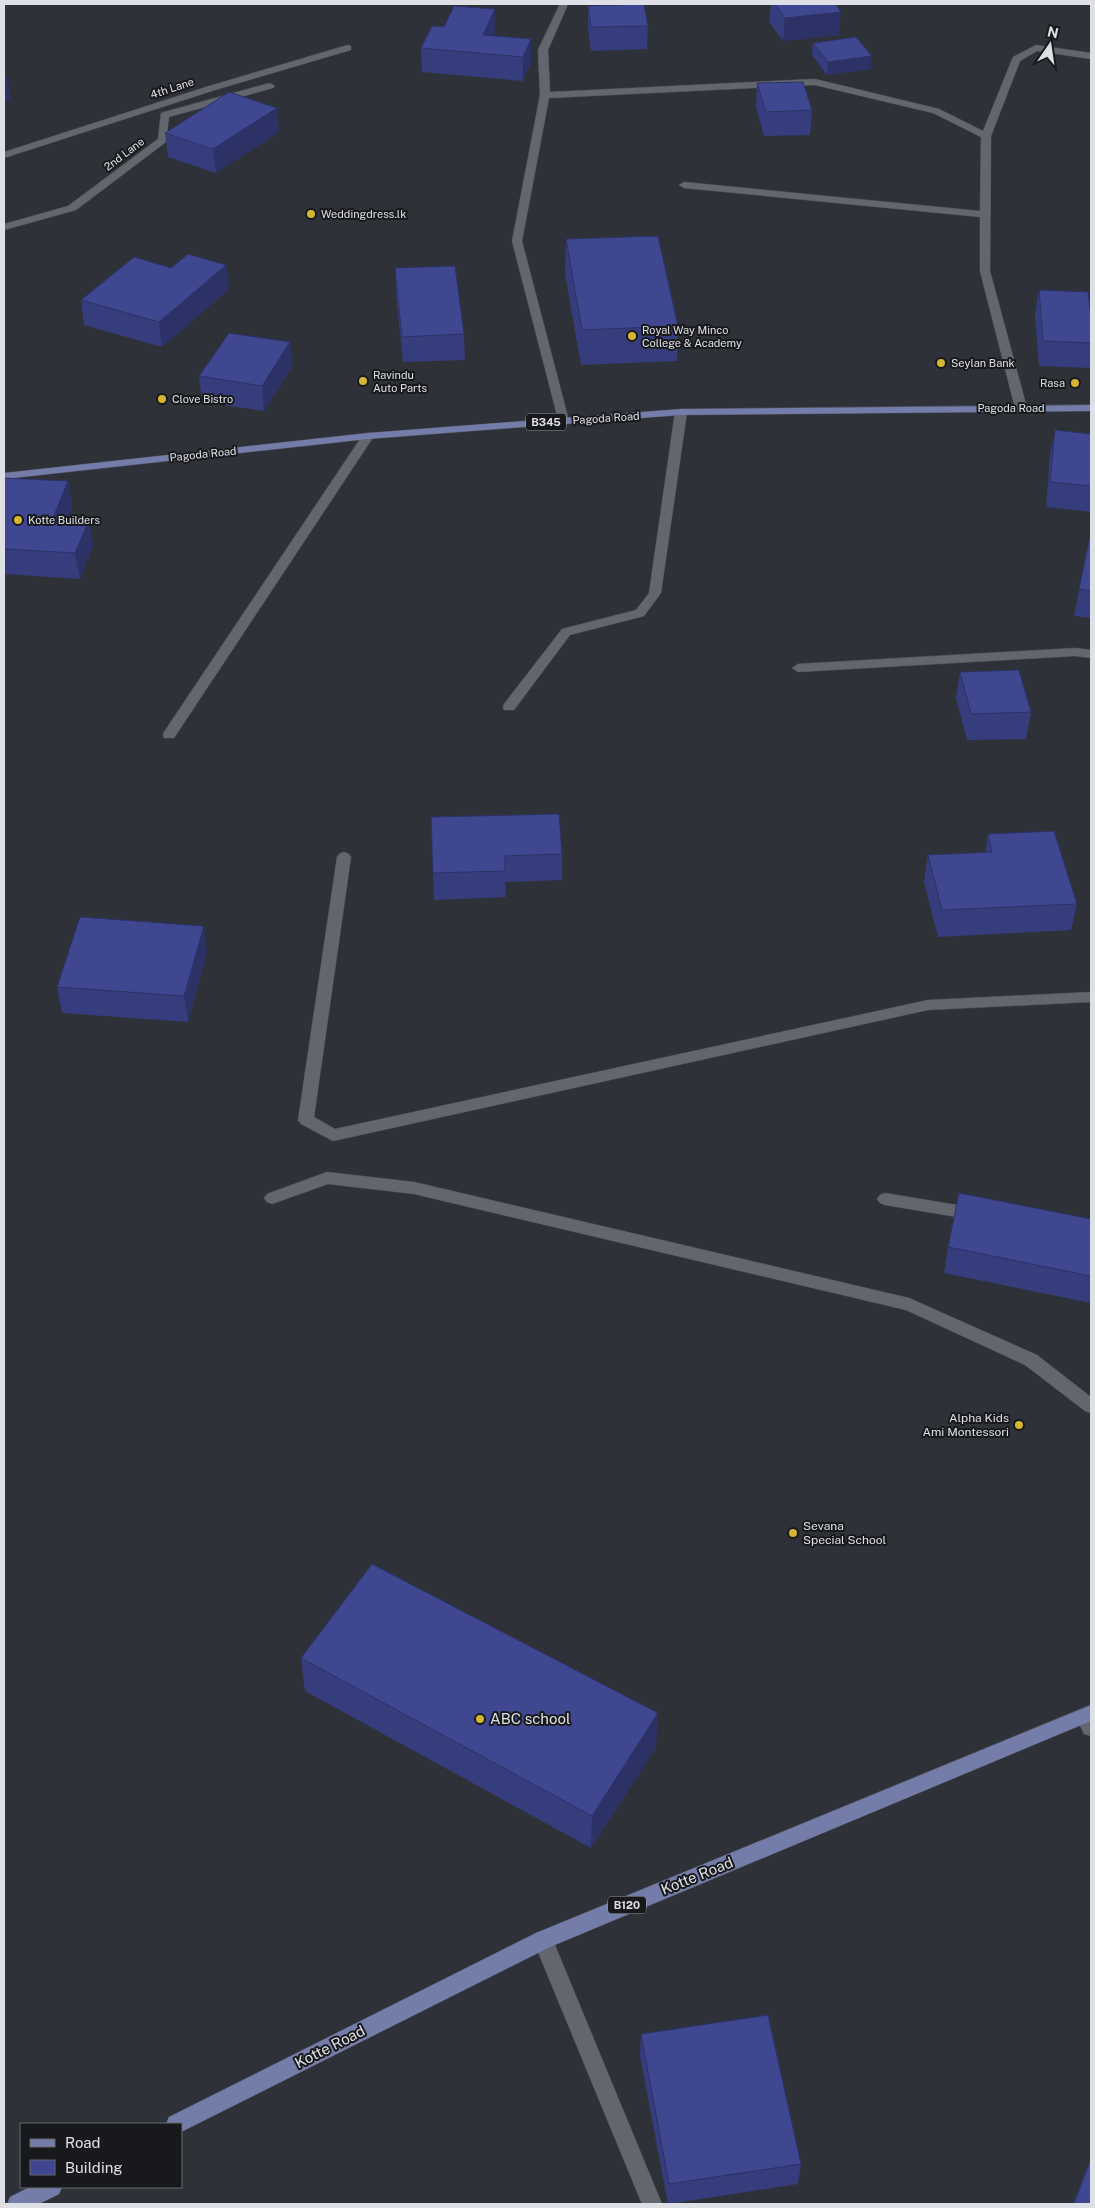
<svg xmlns="http://www.w3.org/2000/svg" width="1095" height="2208" font-family="'Public Sans',sans-serif">
<rect width="100%" height="100%" fill="#2f3138"/>
<g fill="none" stroke-linecap="round" stroke-linejoin="round">
<defs>
<polygon id="lane" points="368,433 374,436 174,738 164,738 163,735 164,732 362,436"/>
<g id="street">
<polygon points="560,4 568,4 548,50 550,92 815,79 939,109 983,131 1013,57 1036,45 1091,53 1091,59 1037,51 1020,61 991,136 990,271 1027,408 1025,410 1021,411 1015,408 980,271 980,217 684,188 679,185 684,182 980,211 981,137 933,113 815,85 549,98 522,241 569,421 567,423 559,423 512,241 540,95 538,50"/>
<polygon points="348,45 351,46 351,50 215,90 4,158 4,152 209,86"/>
<polygon points="270,83 275,86 273,88 169,117 166,142 76,210 4,230 4,224 68,206 158,139 161,113"/>
<polygon points="681,409 687,412 661,593 644,616 570,635 514,710 504,710 503,707 504,704 562,629 636,610 649,593 675,412"/>
<polygon points="1075,648 1091,650 1091,658 1075,656 798,672 792,668 798,664"/>
<polygon points="344,852 349,854 351,857 314,1117 335,1129 928,1000 1091,992 1091,1002 928,1010 333,1141 301,1124 298,1120 337,857 339,854"/>
<polygon points="327,1172 414,1182 909,1298 1037,1355 1091,1397 1091,1413 1085,1411 1025,1365 906,1310 414,1194 328,1184 272,1204 267,1202 264,1198 267,1194"/>
<polygon points="885,1193 975,1208 981,1210 983,1214 981,1218 975,1220 885,1205 880,1203 877,1199 880,1195"/>
<polygon points="543,1931 550,1933 662,2204 642,2204 533,1940 536,1933"/>
</g>
<polygon id="secondary" points="1085,1709 1091,1711 1091,1736 1084,1734 1076,1717 1079,1711"/>
<g id="primary">
<polygon points="1091,405 1091,411 681,415 368,439 4,479 4,473 368,433 681,409"/>
<polygon points="1091,1705 1091,1721 550,1947 183,2131 181,2132 181,2124 166,2124 169,2117 536,1933"/>
<polygon points="30,2187 62,2187 59,2194 39,2204 7,2204 10,2197"/>
</g>
</defs>
<use href="#lane" stroke="#4b4d53" stroke-width="1"/>
<use href="#street" stroke="#4b4d53" stroke-width="1"/>
<use href="#secondary" stroke="#4b4d53" stroke-width="1"/>
<use href="#primary" stroke="#4b4d53" stroke-width="1"/>
<use href="#lane" fill="#64666e" fill-rule="evenodd"/>
<use href="#street" fill="#64666e" fill-rule="evenodd"/>
<use href="#secondary" fill="#64666e" fill-rule="evenodd"/>
<use href="#primary" fill="#747ca9" fill-rule="evenodd"/>
</g>
<g fill="#363d7d">
<polygon points="771,4 835,4 839,35 783,41 769,22"/>
<polygon points="588,6 648,26 647,49 591,51 588,29"/>
<polygon points="495,9 495,33 494,36 531,39 531,63 523,81 422,72 421,48 444,27"/>
<polygon points="813,43 871,69 827,75 812,55"/>
<polygon points="757,83 812,110 810,135 764,136 756,107"/>
<polygon points="277,108 279,132 216,173 168,157 165,133"/>
<polygon points="566,239 678,326 677,361 581,365 565,274"/>
<polygon points="226,265 229,289 162,347 84,325 81,300 171,268"/>
<polygon points="395,268 464,334 465,360 403,362 396,293"/>
<polygon points="1039,290 1091,318 1091,360 1090,368 1039,366 1035,315"/>
<polygon points="290,342 292,367 264,411 202,402 199,376"/>
<polygon points="1055,430 1091,434 1091,512 1046,507 1050,456"/>
<polygon points="4,478 68,481 72,507 67,518 89,520 93,546 80,579 4,574"/>
<polygon points="1091,531 1091,618 1074,616"/>
<polygon points="960,672 1031,712 1026,739 967,740 956,698"/>
<polygon points="431,817 562,854 562,880 505,882 506,897 434,900"/>
<polygon points="988,834 1077,904 1071,930 938,937 924,882 928,855 985,853"/>
<polygon points="207,952 188,1022 62,1013 57,987"/>
<polygon points="1091,1219 1091,1303 944,1273 948,1247"/>
<polygon points="301,1658 656,1747 591,1848 305,1691"/>
<polygon points="641,2034 801,2164 798,2184 668,2204 640,2056"/>
<polygon points="1091,2157 1091,2204 1073,2204"/>
</g>
<g fill="#2c3266">
<polygon points="83,4 94,4 83,6"/>
<polygon points="495,9 495,33 485,54 483,35"/>
<polygon points="841,12 839,35 783,41 785,18"/>
<polygon points="531,39 531,63 523,81 523,57"/>
<polygon points="872,56 871,69 827,75 828,62"/>
<polygon points="7,76 11,100 4,102 4,77"/>
<polygon points="277,108 279,132 216,173 213,149"/>
<polygon points="226,265 229,289 162,347 159,322"/>
<polygon points="290,342 292,367 264,411 262,386"/>
<polygon points="68,481 72,507 57,544 53,518"/>
<polygon points="89,520 93,546 80,579 75,553"/>
<polygon points="204,926 207,952 188,1022 184,996"/>
<polygon points="658,1713 656,1747 591,1848 592,1816"/>
</g>
<g fill="#3f4791" stroke="#2c3266">
<polygon points="644,4 648,26 591,27 588,6"/>
<polygon points="775,4 835,4 841,12 785,18"/>
<polygon points="454,6 495,9 483,35 531,39 523,57 421,48 432,26 444,27"/>
<polygon points="856,37 872,56 828,62 813,43"/>
<polygon points="803,82 812,110 766,112 757,83"/>
<polygon points="229,92 277,108 213,149 165,133"/>
<polygon points="658,236 678,326 582,330 566,239"/>
<polygon points="188,254 226,265 159,322 81,300 134,257 171,268"/>
<polygon points="455,266 464,334 402,337 395,268"/>
<polygon points="1039,290 1088,292 1091,318 1091,343 1043,341"/>
<polygon points="229,333 290,342 262,386 199,376"/>
<polygon points="1055,430 1091,434 1091,486 1050,482"/>
<polygon points="4,478 68,481 53,518 89,520 75,553 4,549"/>
<polygon points="1091,531 1091,591 1079,589"/>
<polygon points="1019,670 1031,712 971,714 960,672"/>
<polygon points="559,814 562,854 505,856 505,871 433,873 431,817"/>
<polygon points="1054,831 1077,904 942,910 928,855 992,852 988,834"/>
<polygon points="80,917 204,926 184,996 57,987"/>
<polygon points="959,1193 1091,1219 1091,1276 948,1247"/>
<polygon points="372,1564 658,1713 592,1816 301,1658"/>
<polygon points="768,2015 801,2164 669,2184 641,2034"/>
<polygon points="1091,2159 1091,2204 1074,2204"/>
</g>
<g fill="#d4b635" stroke="#18191c" stroke-width="2">
<circle cx="311" cy="214" r="5"/>
<circle cx="632" cy="336" r="5"/>
<circle cx="941" cy="363" r="5"/>
<circle cx="363" cy="381" r="5"/>
<circle cx="1075" cy="383" r="5"/>
<circle cx="162" cy="399" r="5"/>
<circle cx="18" cy="520" r="5"/>
<circle cx="1019" cy="1425" r="5"/>
<circle cx="793" cy="1533" r="5"/>
<circle cx="480" cy="1719" r="5"/>
</g>
<g text-anchor="middle" stroke-width="4" stroke-linejoin="round" paint-order="stroke">
<g font-size="11" fill="#dfe0e5" stroke="#18191c">
<text transform="translate(172 88) rotate(-18)" y="4">4th Lane</text>
<text transform="translate(124 154) rotate(-37)" y="4">2nd Lane</text>
<text x="1011" y="412">Pagoda Road</text>
<text transform="translate(606 418) rotate(-4)" y="4">Pagoda Road</text>
<text transform="translate(203 454) rotate(-6)" y="4">Pagoda Road</text>
</g>
<g font-size="11" fill="#dfe0e5" stroke="#18191c" text-anchor="start">
<text x="321" y="218">Weddingdress.lk</text>
<text x="642" y="334">Royal Way Minco<tspan x="642" dy="13">College &amp; Academy</tspan></text>
<text x="951" y="367">Seylan Bank</text>
<text x="373" y="379">Ravindu<tspan x="373" dy="13">Auto Parts</tspan></text>
<text x="1065" y="387" text-anchor="end">Rasa</text>
<text x="172" y="403">Clove Bistro</text>
<text x="28" y="524">Kotte Builders</text>
</g>
<g fill="#18191c" stroke="#a3a4a9" stroke-width="1">
<rect x="526" y="413.5" width="40" height="17" rx="4"/>
<rect x="608" y="1896.5" width="38" height="17" rx="4"/>
</g>
<g font-size="11" font-weight="bold" fill="#dfe0e5">
<text x="546" y="426">B345</text>
<text x="627" y="1909">B120</text>
</g>
<g font-size="12" fill="#dfe0e5" stroke="#18191c" text-anchor="end">
<text x="1009" y="1422">Alpha Kids<tspan x="1009" dy="14">Ami Montessori</tspan></text>
<text x="803" y="1530" text-anchor="start">Sevana<tspan x="803" dy="14">Special School</tspan></text>
</g>
<g font-size="15" fill="#dfe0e5" stroke="#18191c" text-anchor="start">
<text x="490" y="1724">ABC school</text>
</g>
<g font-size="15" fill="#dfe0e5" stroke="#18191c">
<text transform="translate(697 1876) rotate(-22)" y="5">Kotte Road</text>
<text transform="translate(330 2047) rotate(-27)" y="5">Kotte Road</text>
</g>
</g>
<rect width="1095" height="2208" fill="none" stroke="#dfe0e5" stroke-width="10"/>
<rect x="20" y="2123" width="162" height="65" fill="#18191c" stroke="#68696c"/>
<rect x="30" y="2139" width="25" height="8" fill="#747ca9" stroke="#68696c"/>
<text x="65" y="2148" font-size="15" fill="#dfe0e5">Road</text>
<rect x="30" y="2160" width="25" height="15" fill="#3f4791" stroke="#68696c"/>
<text x="65" y="2173" font-size="15" fill="#dfe0e5">Building</text>
<g transform="translate(1050 45) rotate(13)" stroke="#18191c" stroke-width="4" paint-order="stroke">
<path d="M0-4L9 19L0 12L-9 19Z" fill="#dfe0e5"/>
<text y="-8" font-size="14" font-weight="bold" text-anchor="middle" fill="#dfe0e5">N</text>
</g>
</svg>
